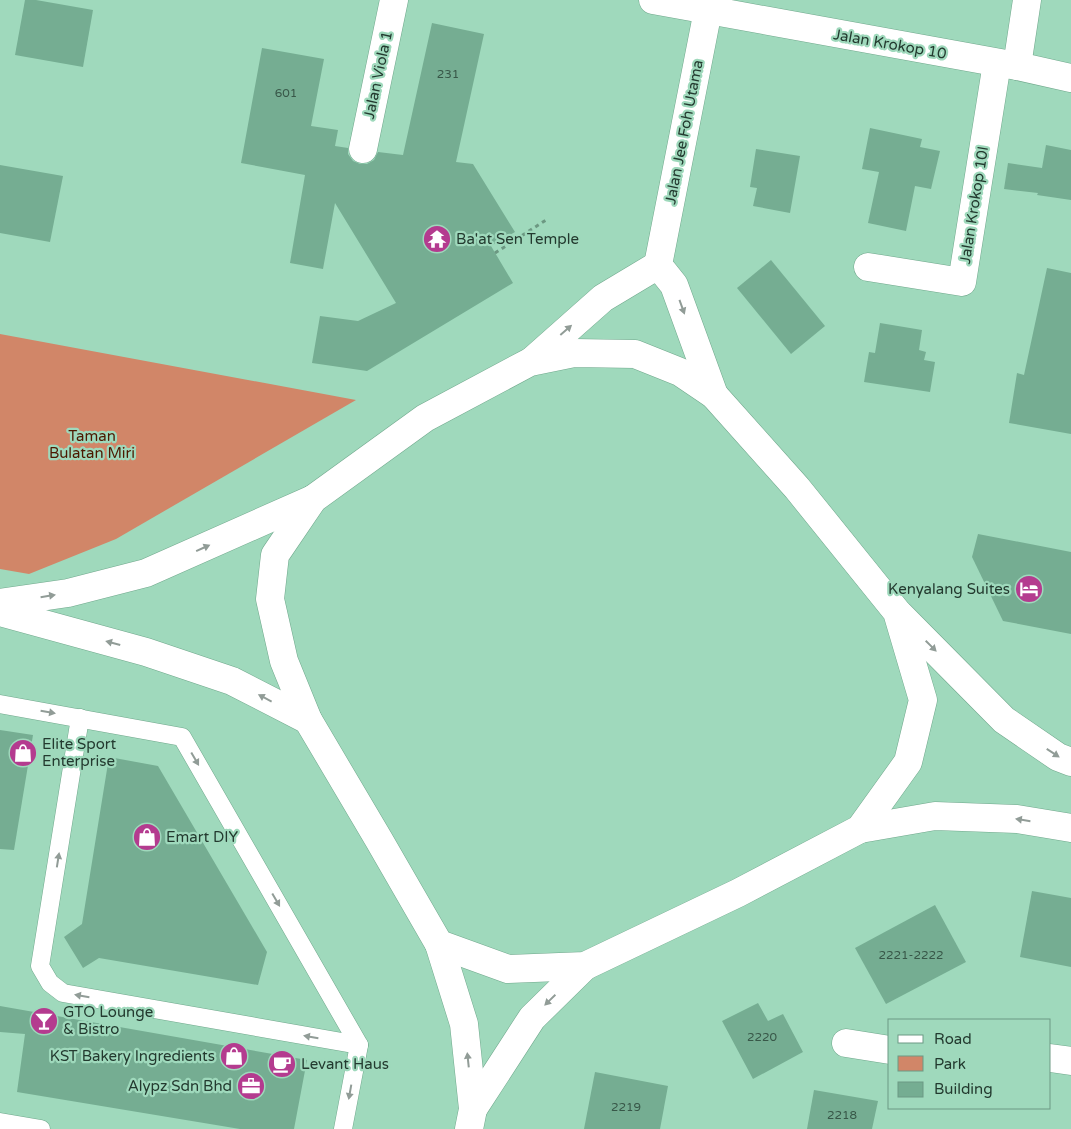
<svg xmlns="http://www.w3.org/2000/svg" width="1071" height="1129" font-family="'Varela Round',sans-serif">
<rect width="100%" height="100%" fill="#9fd9bc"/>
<polygon fill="#d18668" points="0,334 356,400 116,539 29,574 0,569"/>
<g fill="#75ad92">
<polygon points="25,0 36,0 93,10 83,67 15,55"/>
<polygon points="432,23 484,34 456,162 473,164 515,232 491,246 513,283 367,371 312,363 320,316 358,321 396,303 335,203 323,269 290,263 305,175 241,163 262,48 324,59 311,126 338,130 335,146 348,148 348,154 353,161 360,164 367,164 374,160 378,152 403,155"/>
<polygon points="870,128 922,139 920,147 940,151 931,189 915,186 906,231 868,223 879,172 862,169"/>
<polygon points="1046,145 1071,150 1071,200 1037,195 1038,193 1004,189 1008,163 1042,168"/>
<polygon points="756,149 800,156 790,213 753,206 757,188 750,187"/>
<polygon points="0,165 63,176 50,242 0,233"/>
<polygon points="771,260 825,326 791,354 737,288"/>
<polygon points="1047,268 1071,273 1071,434 1009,423 1017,373 1024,375"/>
<polygon points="880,323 922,330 919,350 926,352 924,360 935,362 930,392 864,382 869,352 875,353"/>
<polygon points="978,534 1071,552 1071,634 1003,621 972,557"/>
<polygon points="0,730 33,735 14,850 0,849"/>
<polygon points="109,757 158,766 267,952 258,985 99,958 83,968 64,937 82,924"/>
<polygon points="1032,891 1071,898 1071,967 1020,957"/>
<polygon points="935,905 966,962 886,1004 855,948"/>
<polygon points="758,1003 768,1021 783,1014 803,1052 753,1079 722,1021"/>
<polygon points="0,1006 307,1060 294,1129 240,1129 17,1092 25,1034 0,1032"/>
<polygon points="595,1072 668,1086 660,1129 584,1129"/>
<polygon points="814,1090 878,1101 872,1129 807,1129"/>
</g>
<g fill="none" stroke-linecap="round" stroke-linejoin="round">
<defs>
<g id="service">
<polyline points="0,704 182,737 359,1045 343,1129"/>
<polyline points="80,718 40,966 50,983 63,993 359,1045"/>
<polyline points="0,1122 41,1129"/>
</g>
<g id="minor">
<polyline points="653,0 1017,66 1071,78"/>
<polyline points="1017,66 1027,0"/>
<polyline points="363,149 394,0"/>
<polyline points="868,267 962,282 997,63"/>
<polyline points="439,944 464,1024 473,1109 469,1129"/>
<polyline points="846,1043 890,1050"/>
<polyline points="1050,1058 1071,1061"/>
<polyline points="473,1109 532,1018 585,966"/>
</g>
<g id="tertiary">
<polyline points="658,265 710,0"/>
<polyline points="658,265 674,285 714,395"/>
<polygon points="574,353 635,354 680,372 714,395 797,488 897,612 923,700 908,762 860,829 738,893 585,966 508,969 439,944 379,840 308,720 284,661 270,599 275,555 313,499 425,418 530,362"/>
<polyline points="533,360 603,298 658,265"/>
<polyline points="0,603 68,593 146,573 313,499"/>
<polyline points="0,612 146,652 232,681 308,720"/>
<polyline points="900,615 1004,720 1058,757 1071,762"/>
<polyline points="860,829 935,816 1017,819 1071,828"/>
</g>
</defs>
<use href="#service" stroke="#70a88c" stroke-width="19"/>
<use href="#minor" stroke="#70a88c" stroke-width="29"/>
<use href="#tertiary" stroke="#70a88c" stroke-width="29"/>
<polyline stroke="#6c9882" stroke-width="3" stroke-dasharray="4 4" stroke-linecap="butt" points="495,253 546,220"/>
<use href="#service" stroke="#fff" stroke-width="18"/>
<use href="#minor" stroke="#fff" stroke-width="28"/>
<use href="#tertiary" stroke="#fff" stroke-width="28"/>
</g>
<defs><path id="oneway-solid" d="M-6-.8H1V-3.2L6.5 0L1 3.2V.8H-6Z" transform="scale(1.25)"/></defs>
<g fill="#919c97">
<use href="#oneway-solid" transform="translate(682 307) rotate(70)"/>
<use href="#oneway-solid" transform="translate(566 330) rotate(-41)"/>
<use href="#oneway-solid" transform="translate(203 548) rotate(-24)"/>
<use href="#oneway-solid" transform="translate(48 596) rotate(-9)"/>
<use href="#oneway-solid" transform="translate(113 643) rotate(-165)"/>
<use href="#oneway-solid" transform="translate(931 646) rotate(45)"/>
<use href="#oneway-solid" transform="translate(265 698) rotate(-152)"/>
<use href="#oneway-solid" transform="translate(48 712) rotate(10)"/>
<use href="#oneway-solid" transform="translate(1053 753) rotate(33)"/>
<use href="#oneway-solid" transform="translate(195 759) rotate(60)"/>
<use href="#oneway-solid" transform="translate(1023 820) rotate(-171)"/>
<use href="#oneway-solid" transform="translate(58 860) rotate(-81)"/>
<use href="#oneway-solid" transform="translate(276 900) rotate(60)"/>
<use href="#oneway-solid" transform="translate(82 996) rotate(-170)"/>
<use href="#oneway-solid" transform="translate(550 1000) rotate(136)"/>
<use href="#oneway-solid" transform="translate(311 1037) rotate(-170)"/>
<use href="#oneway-solid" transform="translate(468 1060) rotate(-96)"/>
<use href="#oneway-solid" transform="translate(350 1092) rotate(100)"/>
</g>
<defs>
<symbol id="temple-disc" viewBox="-11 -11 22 22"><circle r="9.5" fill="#b43b8f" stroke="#9fd9bc"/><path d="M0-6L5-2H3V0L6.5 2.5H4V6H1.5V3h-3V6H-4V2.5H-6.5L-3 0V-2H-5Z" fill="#fff"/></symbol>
<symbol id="hotel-disc" viewBox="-11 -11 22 22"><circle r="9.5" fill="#b43b8f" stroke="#9fd9bc"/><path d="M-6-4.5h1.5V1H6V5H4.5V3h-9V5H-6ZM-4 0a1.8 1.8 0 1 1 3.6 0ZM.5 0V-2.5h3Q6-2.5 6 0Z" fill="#fff"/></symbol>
<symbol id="shop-disc" viewBox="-11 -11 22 22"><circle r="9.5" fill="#b43b8f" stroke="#9fd9bc"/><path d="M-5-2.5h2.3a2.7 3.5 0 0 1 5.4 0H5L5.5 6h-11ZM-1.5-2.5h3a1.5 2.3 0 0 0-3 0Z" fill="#fff"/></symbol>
<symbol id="bar-disc" viewBox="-11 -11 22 22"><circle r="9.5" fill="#b43b8f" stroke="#9fd9bc"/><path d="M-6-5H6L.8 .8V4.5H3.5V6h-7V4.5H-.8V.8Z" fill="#fff"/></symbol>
<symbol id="cafe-disc" viewBox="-11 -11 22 22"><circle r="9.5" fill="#b43b8f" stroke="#9fd9bc"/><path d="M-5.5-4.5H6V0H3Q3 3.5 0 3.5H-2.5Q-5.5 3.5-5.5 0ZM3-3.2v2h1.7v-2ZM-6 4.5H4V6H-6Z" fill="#fff"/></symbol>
<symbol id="office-disc" viewBox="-11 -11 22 22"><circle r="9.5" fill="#b43b8f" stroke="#9fd9bc"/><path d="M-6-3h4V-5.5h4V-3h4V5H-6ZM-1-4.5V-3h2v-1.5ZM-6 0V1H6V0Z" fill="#fff"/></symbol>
</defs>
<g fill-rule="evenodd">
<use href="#temple-disc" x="421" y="223" width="32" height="32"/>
<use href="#hotel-disc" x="1013" y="573" width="32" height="32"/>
<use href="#shop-disc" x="7" y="737" width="32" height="32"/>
<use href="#shop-disc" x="131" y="821" width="32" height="32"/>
<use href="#bar-disc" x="28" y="1005" width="32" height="32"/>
<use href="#shop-disc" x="218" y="1040" width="32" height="32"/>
<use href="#cafe-disc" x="266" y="1048" width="32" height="32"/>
<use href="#office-disc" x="235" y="1070" width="32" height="32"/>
</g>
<g text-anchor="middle" stroke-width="4.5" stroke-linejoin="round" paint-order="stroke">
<g font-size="12" fill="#385748">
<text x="448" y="78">231</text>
<text x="286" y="97">601</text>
<text x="911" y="959">2221-2222</text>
<text x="762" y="1041">2220</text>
<text x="626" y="1111">2219</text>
<text x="842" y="1119">2218</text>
</g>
<g font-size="15" fill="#233a2f" stroke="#9fd9bc">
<text transform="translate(890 44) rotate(10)" y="5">Jalan Krokop 10</text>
<text transform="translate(378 75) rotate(-78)" y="5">Jalan Viola 1</text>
<text transform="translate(684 132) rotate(-79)" y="5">Jalan Jee Foh Utama</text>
<text transform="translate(974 205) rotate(-81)" y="5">Jalan Krokop 10I</text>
</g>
<g font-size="15" fill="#233a2f" stroke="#9fd9bc" text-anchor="start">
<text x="456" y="244">Ba'at Sen Temple</text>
<text x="1010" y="594" text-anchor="end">Kenyalang Suites</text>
<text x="42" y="749">Elite Sport<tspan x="42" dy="17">Enterprise</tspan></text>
<text x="166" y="842">Emart DIY</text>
<text x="63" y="1017">GTO Lounge<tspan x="63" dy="17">&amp; Bistro</tspan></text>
<text x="215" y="1061" text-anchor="end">KST Bakery Ingredients</text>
<text x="301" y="1069">Levant Haus</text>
<text x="232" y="1091" text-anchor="end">Alypz Sdn Bhd</text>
</g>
<g font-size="15" fill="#4c1800" stroke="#9fd9bc">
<text x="92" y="441">Taman<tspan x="92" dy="17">Bulatan Miri</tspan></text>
</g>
</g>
<rect x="888" y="1019" width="162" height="90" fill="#9fd9bc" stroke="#6d9984"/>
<rect x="898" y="1035" width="25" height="8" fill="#ffffff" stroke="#6d9984"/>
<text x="934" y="1044" font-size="15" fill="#233a2f">Road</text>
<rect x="898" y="1056" width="25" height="15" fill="#d18668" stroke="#6d9984"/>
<text x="934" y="1069" font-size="15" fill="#233a2f">Park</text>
<rect x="898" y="1082" width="25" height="15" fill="#75ad92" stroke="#6d9984"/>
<text x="934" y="1094" font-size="15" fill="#233a2f">Building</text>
</svg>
